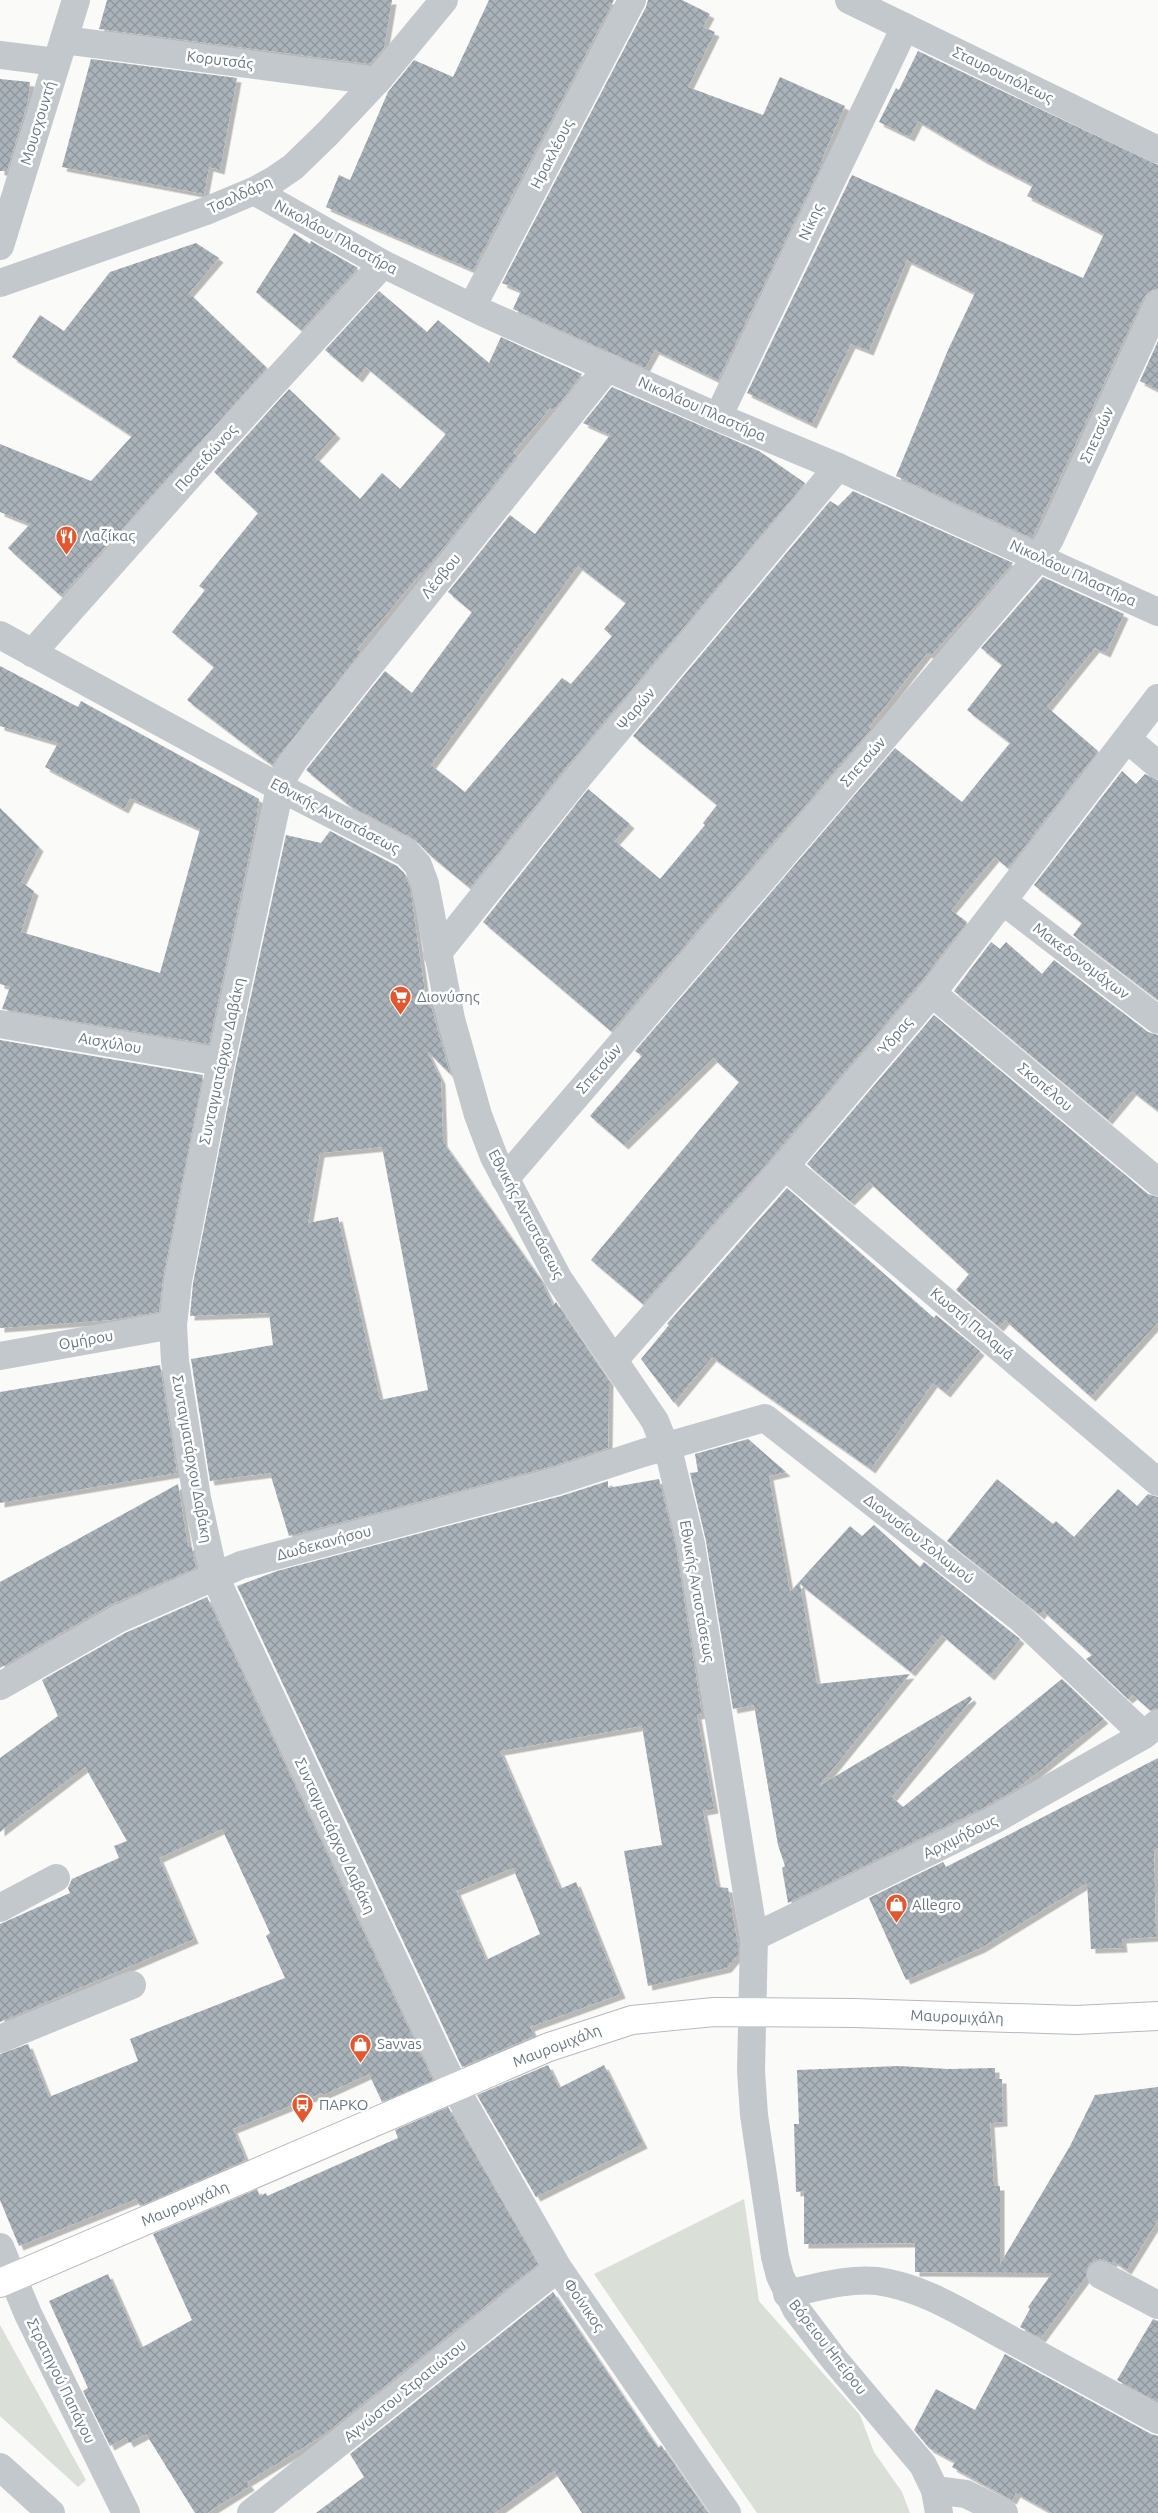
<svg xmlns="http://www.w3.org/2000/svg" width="1158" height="2513" font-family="Ubuntu,sans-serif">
<defs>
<pattern id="building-cross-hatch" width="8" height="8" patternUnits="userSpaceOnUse" patternTransform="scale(1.25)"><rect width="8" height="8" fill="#aab3b9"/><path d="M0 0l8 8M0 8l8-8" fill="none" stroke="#8e969c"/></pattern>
<filter id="shadow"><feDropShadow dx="4.5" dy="4.5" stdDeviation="0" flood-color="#0004"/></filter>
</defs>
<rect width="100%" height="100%" fill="#fafaf8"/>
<g fill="#dadfd7">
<polygon points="744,2199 759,2301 860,2415 874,2452 902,2492 910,2513 757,2513 594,2274"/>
<polygon points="0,2325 86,2480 78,2487 0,2416"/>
</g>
<g fill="url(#building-cross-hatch)" fill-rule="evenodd" filter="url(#shadow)">
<polygon points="107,0 392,0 384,48 370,64 99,29"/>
<polygon points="489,0 614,0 473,270 326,207 339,175 350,180 388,92 414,60 453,77"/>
<polygon points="648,0 682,0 710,14 703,27 715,32 688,87 763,115 780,77 845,106 821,161 823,162 718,380 655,350 645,368 513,309 521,291 502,283 646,7"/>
<polygon points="918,51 1158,165 1158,289 1149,291 1144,297 1032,538 896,476 948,350 975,293 907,260 869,351 851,344 812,424 747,393 852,175 1083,278 1104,234 1027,196 1033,185 984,160 918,121 910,137 879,122 896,88 899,90"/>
<polygon points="91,59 237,78 220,170 209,167 204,194 62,167"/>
<polygon points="0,79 30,82 28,101 7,171 0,171"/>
<polygon points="294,233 310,244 311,241 358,268 301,330 256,292"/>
<polygon points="196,243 219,258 189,293 267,368 61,596 8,548 30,524 0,512 0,444 91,481 132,436 12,357 40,315 64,331 110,272"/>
<polygon points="379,291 427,332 438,320 489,363 501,337 582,374 554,410 550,408 513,453 517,456 423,573 422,572 357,649 361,652 272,765 187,700 214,667 172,632 205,590 199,586 258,513 214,472 289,389 336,434 315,457 360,499 382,473 400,489 446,434 366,367 358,378 325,350"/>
<polygon points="1158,341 1158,390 1140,381"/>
<path d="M612,387L759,451L805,483L568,765L470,888L431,856L414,839L350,806L306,770L385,671L412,693L472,612L448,592L510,515L535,534L610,435L583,423ZM578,566L626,603L604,629L612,636L571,684L562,678L465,792L431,765Z"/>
<polygon points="853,491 1013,563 931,656 927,653 869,727 871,729 611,1031 483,922 588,789 630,824 615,841 660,879 705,825 703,823 717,805 633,736 830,501 838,506"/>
<polygon points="1043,577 1124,614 1106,653 1095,648 1047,707 1098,751 1008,868 995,857 951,910 967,922 920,983 773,1156 643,1304 591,1260 739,1082 713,1058 624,1145 590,1116 642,1056 635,1051 895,748 962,802 1010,743 967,710 1002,665 981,648"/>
<polygon points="0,666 78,707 81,701 259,799 255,828 209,1044 2,1009 10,987 0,984 0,808 39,847 21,882 34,891 21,932 160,973 200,829 130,798 124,809 45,767 58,743 0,726"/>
<polygon points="1122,771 1136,784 1145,774 1158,780 1158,1000 1073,935 1082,923 1034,885"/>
<path d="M330,831L397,866L404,873L410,887L425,993L427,992L450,1074L427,1051L441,1080L443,1142L541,1280L553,1306L556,1302L609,1381L608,1448L553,1466L289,1536L270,1473L210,1481L191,1359L273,1345L269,1313L190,1316L193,1283L236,1065L286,835L321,843ZM382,1147L428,1390L380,1400L338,1217L308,1223L320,1153Z"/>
<polygon points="991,942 1000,949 1006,942 1042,974 1054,960 1148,1032 1158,1035 1158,1111 1132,1091 1108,1120 954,991"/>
<polygon points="934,1015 1148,1194 1158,1197 1158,1322 1091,1397 1005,1320 999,1327 956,1290 969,1274 869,1182 850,1201 807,1164"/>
<polygon points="0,1040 203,1075 163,1278 159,1312 111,1320 0,1328"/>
<polygon points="787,1188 934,1318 936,1315 980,1351 946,1393 933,1383 871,1469 712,1357 674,1403 641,1359 669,1325 667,1324"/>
<polygon points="160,1365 177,1473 0,1503 0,1392"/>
<polygon points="748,1439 786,1472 769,1476 790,1592 850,1526 862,1536 874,1525 920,1567 924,1562 1020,1639 990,1676 942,1635 911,1672 800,1584 817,1684 910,1674 819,1786 970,1696 972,1699 892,1797 903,1807 1062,1679 1104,1719 1018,1788 985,1807 788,1903 782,1868 785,1866 778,1845 754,1705 733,1709 706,1541 690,1473 698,1472 695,1454"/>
<path d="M659,1479L676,1547L702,1714L697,1715L714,1809L703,1811L717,1887L728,1888L738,1945V1955L727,1968L648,1986L624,1851L662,1845L642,1726L500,1751L560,1889L576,1882L621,1994L530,2027L534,2036L462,2067L237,1586L277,1571L561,1496L608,1481V1488ZM513,1868L540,1934L486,1960L456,1891Z"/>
<polygon points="997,1479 1053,1524 1056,1521 1074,1537 1118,1489 1137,1506 1148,1494 1158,1497 1158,1709 1150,1710 1133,1695 1128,1699 1086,1659 1092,1655 1043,1611 1040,1615 947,1541"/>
<polygon points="178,1484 188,1546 191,1545 196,1568 110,1605 0,1668 0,1582"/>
<polygon points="207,1597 433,2080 382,2102 369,2074 323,2095 322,2093 233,2129 246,2160 140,2206 136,2199 19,2246 0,2200 0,2054 28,2044 49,2097 138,2061 130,2039 285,1978 266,1936 270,1933 222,1829 159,1858 194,1939 0,2022 0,1924 70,1893 68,1888 72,1879 119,1858 114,1846 127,1841 85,1767 0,1832 0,1758 58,1716 42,1680 125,1633"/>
<polygon points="1158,1758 1158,1848 1154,1851 1156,1937 1122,1939 1123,1948 1091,1949 1087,1883 981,1948 906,1980 869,1898 943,1862 946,1867"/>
<polygon points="548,2065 559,2088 604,2065 643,2144 536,2197 477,2095"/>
<polygon points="899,2066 948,2069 995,2068 995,2079 1002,2079 1003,2122 990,2123 994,2186 1000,2186 1000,2264 1070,2146 1095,2095 1158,2087 1158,2220 1127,2270 1113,2261 1112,2263 1100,2259 1092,2262 1087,2268 1086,2277 1041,2338 1020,2327 1030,2309 1028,2307 1052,2273 915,2272 915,2243 804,2244 804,2191 796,2192 794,2124 799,2124 797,2070"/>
<polygon points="448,2107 538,2264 322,2436 247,2482 250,2486 207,2513 195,2513 146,2434 129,2443 126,2437 110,2446 83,2391 88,2388 49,2301 108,2274 141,2348 192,2320 153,2234 257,2189 260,2196 266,2193 267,2196 398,2138 395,2130"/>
<polygon points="553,2292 658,2448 661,2445 708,2513 582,2513 554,2471 495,2513 316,2513 364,2477 350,2454"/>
<polygon points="1153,2319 1158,2321 1158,2402 1117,2380"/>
<polygon points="1005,2354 1151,2434 1158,2436 1158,2513 1052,2513 1016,2493 1012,2500 952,2467 955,2462 929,2448 914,2430 936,2389 975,2410"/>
</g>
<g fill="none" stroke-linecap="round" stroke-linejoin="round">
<defs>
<polyline id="major" points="0,2283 549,2047 632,2020 714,2012 854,2013 1076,2020 1158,2016"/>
</defs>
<use href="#major" stroke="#b5babe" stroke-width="30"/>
<g stroke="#c3c8cc" stroke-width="28">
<polyline points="849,0 1158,150"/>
<polyline points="64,40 377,81"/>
<polyline points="0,55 56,62"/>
<polyline points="254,191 383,264 484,313 718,417 838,467 1158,612"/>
<polyline points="0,246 76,0"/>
<polyline points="0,283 206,211 254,191 274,180 293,167 327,134 377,81 444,0"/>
<polyline points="472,307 632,0"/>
<polyline points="608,367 294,760 282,779 221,1062 178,1281 173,1325 175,1361 197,1498 214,1575 438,2054 455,2088 558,2268 727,2513"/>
<polyline points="718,417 905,27"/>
<polyline points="0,635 279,787 407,853 418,865 425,884 451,1019 478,1115 494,1157 558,1278 655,1421 671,1461 691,1544 754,1937 751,2071 754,2115 775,2257 780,2276 796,2309 833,2358 923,2465 935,2490 939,2513"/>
<polyline points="32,653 217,445 383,264"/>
<polyline points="1127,739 1158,765"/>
<polyline points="1004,902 1158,1020"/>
<polyline points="437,954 580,775 838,467"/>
<polyline points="932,993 1158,1182"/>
<polyline points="0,1024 221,1062"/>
<polyline points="785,1166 1158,1482"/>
<polyline points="505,1179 1039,557 1050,539 1158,304"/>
<polyline points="0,1356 173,1325"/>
<polyline points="614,1360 785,1166 932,993 1158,698"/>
<polyline points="0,1686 118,1619 241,1565 557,1481 643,1453 765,1418 1020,1618 1144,1735"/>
<polyline points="0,1908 56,1878"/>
<polyline points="754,1937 992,1821 1144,1735 1157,1724"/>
<polyline points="0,2039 132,1985"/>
<polyline points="0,2247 28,2314 126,2513"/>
<polyline points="1101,2275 1158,2305"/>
<path d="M787,2294C816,2288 847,2278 877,2281C924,2287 967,2316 1008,2338C1058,2365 1108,2393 1158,2420"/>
<polyline points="0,2467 51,2513"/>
<polyline points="935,2490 966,2494 1004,2513"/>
<polyline points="251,2513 558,2268"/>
</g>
<use href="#major" stroke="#fff" stroke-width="28"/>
</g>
<defs>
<symbol id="restaurant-pin" viewBox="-11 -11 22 30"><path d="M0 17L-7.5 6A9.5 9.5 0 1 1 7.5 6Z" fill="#e4572e" stroke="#fff"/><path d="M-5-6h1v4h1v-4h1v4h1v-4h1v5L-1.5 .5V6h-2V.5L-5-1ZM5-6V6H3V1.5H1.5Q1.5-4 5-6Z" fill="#fff"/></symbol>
<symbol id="supermarket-pin" viewBox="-11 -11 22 30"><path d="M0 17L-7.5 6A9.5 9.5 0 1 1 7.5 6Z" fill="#e4572e" stroke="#fff"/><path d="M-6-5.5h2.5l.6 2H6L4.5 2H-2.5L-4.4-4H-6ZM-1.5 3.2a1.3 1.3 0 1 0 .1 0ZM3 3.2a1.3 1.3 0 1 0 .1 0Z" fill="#fff"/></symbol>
<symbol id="shop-pin" viewBox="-11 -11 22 30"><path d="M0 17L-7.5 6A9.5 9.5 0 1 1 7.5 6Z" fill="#e4572e" stroke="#fff"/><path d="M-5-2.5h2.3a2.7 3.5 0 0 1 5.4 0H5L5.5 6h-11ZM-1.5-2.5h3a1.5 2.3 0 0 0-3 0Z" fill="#fff"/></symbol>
<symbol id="bus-pin" viewBox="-11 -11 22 30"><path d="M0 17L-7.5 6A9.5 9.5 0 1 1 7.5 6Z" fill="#e4572e" stroke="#fff"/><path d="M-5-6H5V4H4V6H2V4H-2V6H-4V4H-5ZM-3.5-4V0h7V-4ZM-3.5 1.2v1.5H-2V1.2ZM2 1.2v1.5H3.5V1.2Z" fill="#fff"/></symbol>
</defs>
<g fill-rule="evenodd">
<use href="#restaurant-pin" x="54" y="524" width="25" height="34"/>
<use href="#supermarket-pin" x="388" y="984" width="25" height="34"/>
<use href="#shop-pin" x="884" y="1892" width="25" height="34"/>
<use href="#shop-pin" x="348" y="2032" width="25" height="34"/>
<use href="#bus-pin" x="290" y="2092" width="25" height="34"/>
</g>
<g text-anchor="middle" stroke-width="5" stroke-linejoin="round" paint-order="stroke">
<g font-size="15" fill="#657683" stroke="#fff">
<text transform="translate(220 60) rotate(7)" y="5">Κορυτσάς</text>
<text transform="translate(1003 75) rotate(26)" y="5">Σταυρουπόλεως</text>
<text transform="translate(38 123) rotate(-73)" y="5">Μουσχουντή</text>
<text transform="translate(552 154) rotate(-63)" y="5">Ηρακλέους</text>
<text transform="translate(240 195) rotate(-25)" y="5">Τσαλδάρη</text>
<text transform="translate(811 222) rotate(-65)" y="5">Νίκης</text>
<text transform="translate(336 237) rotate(29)" y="5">Νικολάου Πλαστήρα</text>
<text transform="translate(702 409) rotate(24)" y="5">Νικολάου Πλαστήρα</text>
<text transform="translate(1097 435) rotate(-65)" y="5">Σπετσών</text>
<text transform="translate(206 458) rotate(-48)" y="5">Ποσειδώνος</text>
<text transform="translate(1073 573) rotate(25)" y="5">Νικολάου Πλαστήρα</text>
<text transform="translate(441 576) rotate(-51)" y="5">Λέσβου</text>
<text transform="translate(636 709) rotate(-50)" y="5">Ψαρών</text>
<text transform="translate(863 762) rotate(-49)" y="5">Σπετσών</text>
<text transform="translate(335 816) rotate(28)" y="5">Εθνικής Αντιστάσεως</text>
<text transform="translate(1081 961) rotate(37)" y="5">Μακεδονομάχων</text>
<text transform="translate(895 1036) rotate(-50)" y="5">Ύδρας</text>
<text transform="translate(110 1043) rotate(10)" y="5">Αισχύλου</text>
<text transform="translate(222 1061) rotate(-78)" y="5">Συνταγματάρχου Δαβάκη</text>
<text transform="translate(599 1069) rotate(-49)" y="5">Σπετσών</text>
<text transform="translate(1045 1087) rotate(40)" y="5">Σκοπέλου</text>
<text transform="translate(526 1214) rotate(62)" y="5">Εθνικής Αντιστάσεως</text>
<text transform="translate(972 1324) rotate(40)" y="5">Κωστή Παλαμά</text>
<text transform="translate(86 1340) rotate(-10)" y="5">Ομήρου</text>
<text transform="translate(192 1459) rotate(80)" y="5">Συνταγματάρχου Δαβάκη</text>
<text transform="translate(919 1539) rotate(38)" y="5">Διονυσίου Σολωμού</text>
<text transform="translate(324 1543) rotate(-15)" y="5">Δωδεκανήσου</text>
<text transform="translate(697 1591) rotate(80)" y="5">Εθνικής Αντιστάσεως</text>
<text transform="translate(335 1836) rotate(65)" y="5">Συνταγματάρχου Δαβάκη</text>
<text transform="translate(960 1837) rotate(-26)" y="5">Αρχιμήδους</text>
<text transform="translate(957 2017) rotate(2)" y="5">Μαυρομιχάλη</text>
<text transform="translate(557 2046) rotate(-21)" y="5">Μαυρομιχάλη</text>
<text transform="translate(185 2204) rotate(-23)" y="5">Μαυρομιχάλη</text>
<text transform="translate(584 2305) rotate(55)" y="5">Φοίνικος</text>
<text transform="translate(828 2347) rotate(52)" y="5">Βόρειου Ηπείρου</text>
<text transform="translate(61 2381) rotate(64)" y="5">Στρατηγού Παπάγου</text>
<text transform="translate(405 2391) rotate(-39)" y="5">Αγνώστου Στρατιώτου</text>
</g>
<g font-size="15" fill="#657683" stroke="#fff" text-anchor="start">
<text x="82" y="541">Λαζίκας</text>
<text x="417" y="1002">Διονύσης</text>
<text x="912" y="1910">Allegro</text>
<text x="377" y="2049">Savvas</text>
<text x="319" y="2110">ΠΑΡΚΟ</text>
</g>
</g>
</svg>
